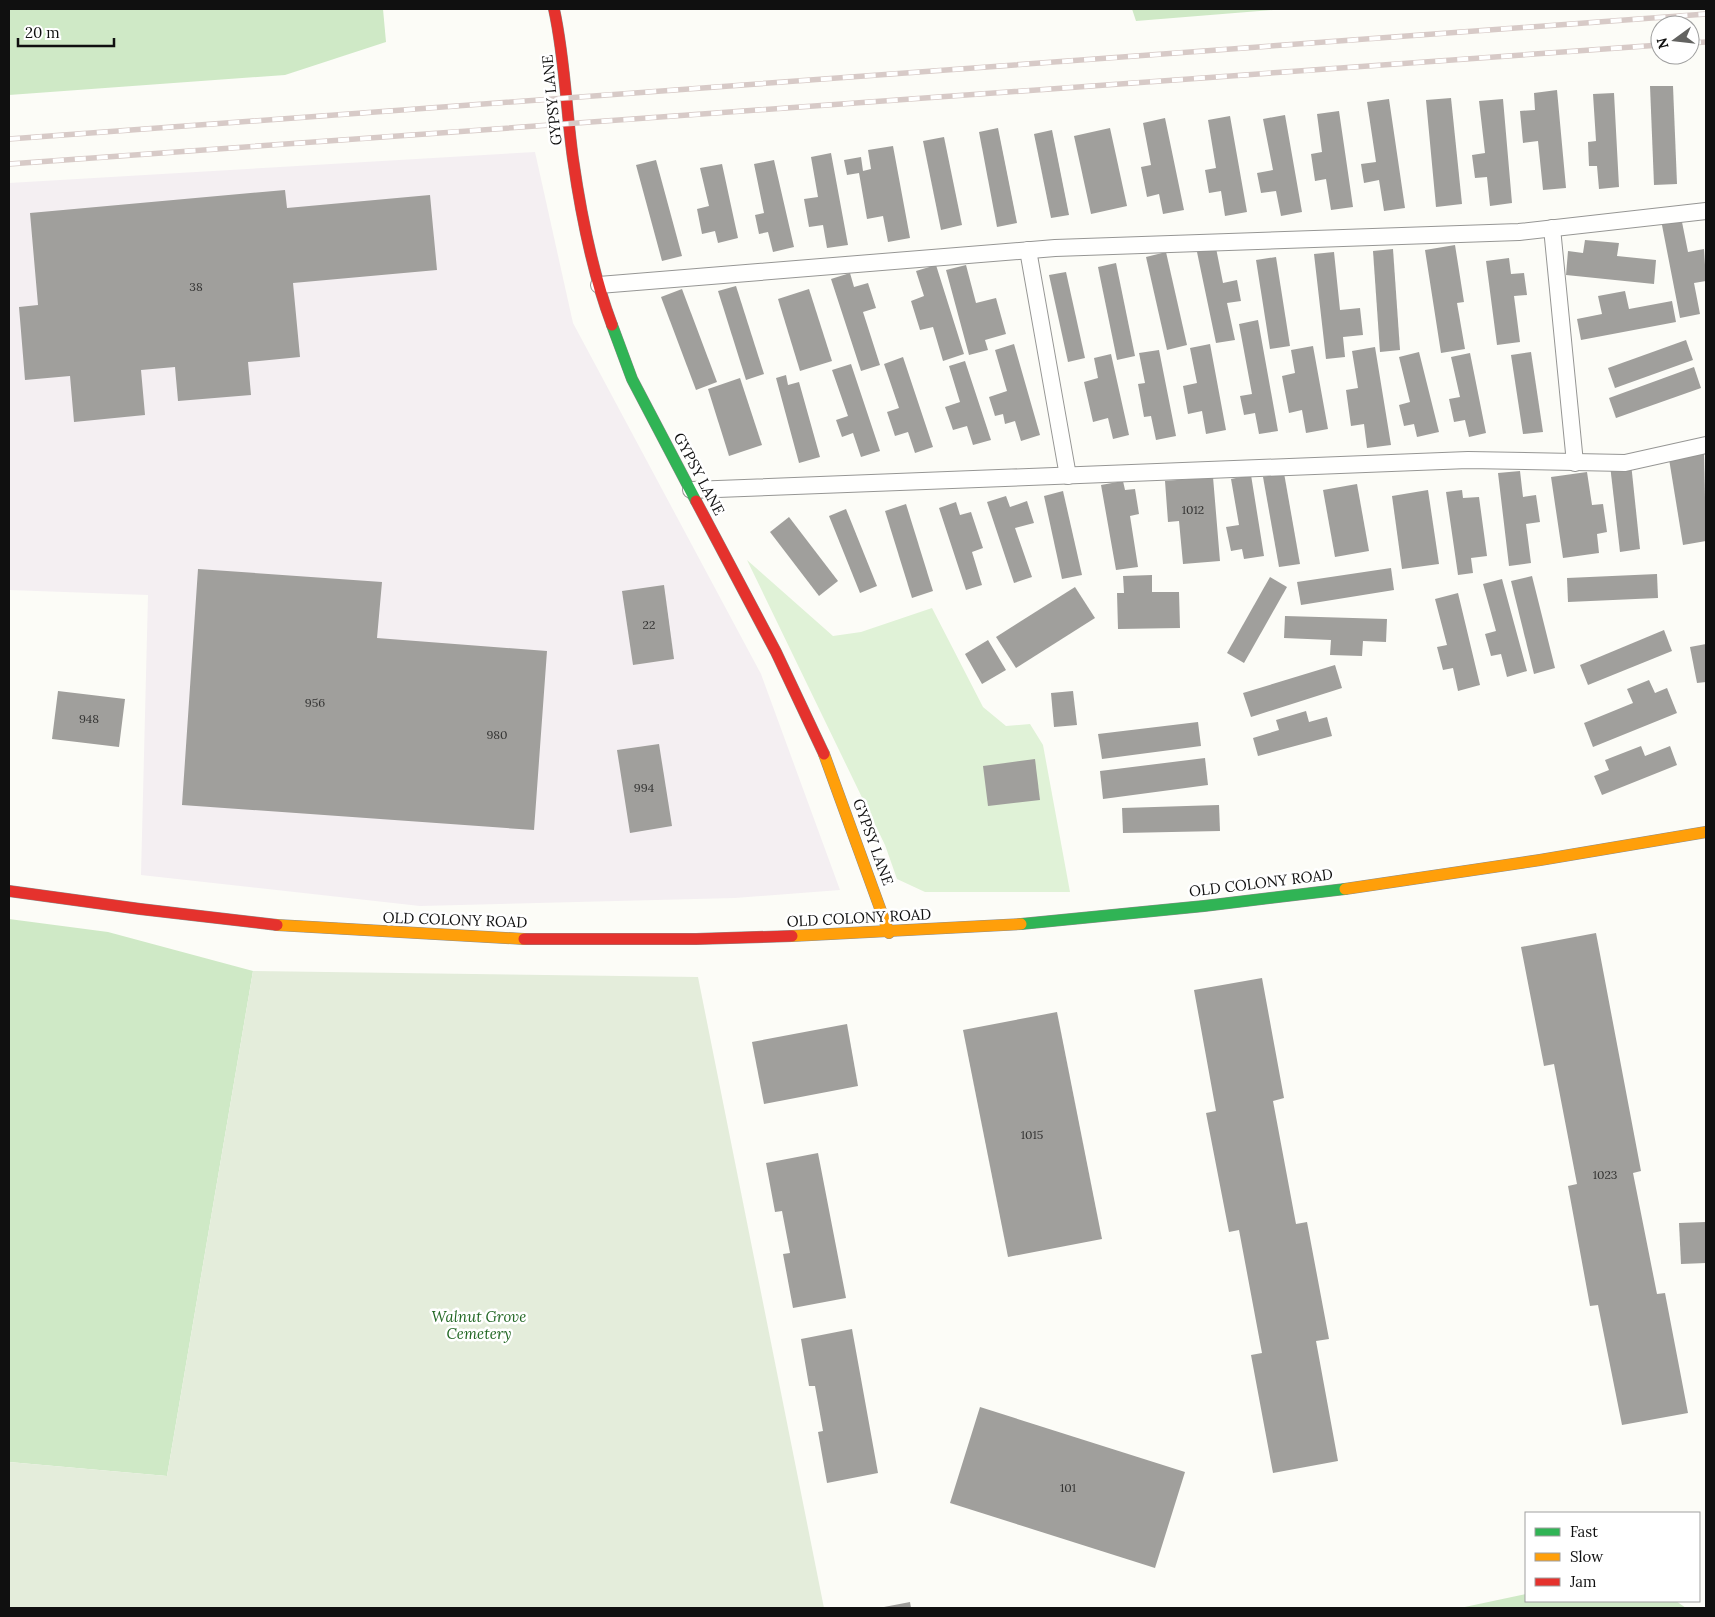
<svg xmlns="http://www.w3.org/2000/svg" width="1715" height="1617" font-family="Lora,serif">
<rect width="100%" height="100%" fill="#fcfcf7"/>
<polygon fill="#f4eff2" points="535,152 573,323 761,674 840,890 735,898 420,906 141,875 148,595 9,590 9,183"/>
<polygon fill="#e0f2d7" points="747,560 833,636 861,632 932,608 983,707 1006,726 1030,724 1043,745 1070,892 925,892 897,879 885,845"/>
<g fill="#cfe9c6">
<polygon points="9,9 383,9 386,42 285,75 9,95"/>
<polygon points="1132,9 1286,9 1136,21"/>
<polygon points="9,919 108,932 253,971 167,1476 9,1462"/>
<polygon points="1526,1594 1526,1601 1676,1601 1686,1608 1460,1608"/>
</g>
<polygon fill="#e4eddb" points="253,971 698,977 824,1608 9,1608 9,1462 167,1476"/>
<g fill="#a09f9c">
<polygon points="1650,86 1673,86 1677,184 1654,185"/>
<polygon points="1557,90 1566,188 1543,190 1538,141 1523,143 1520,111 1535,110 1534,93"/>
<polygon points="1614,93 1619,187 1599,189 1597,166 1589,166 1588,142 1596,141 1593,94"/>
<polygon points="1451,98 1462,204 1436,207 1426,100"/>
<polygon points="1389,99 1405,208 1384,211 1379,180 1364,183 1361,164 1376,162 1367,102"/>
<polygon points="1503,99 1512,203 1490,206 1487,177 1475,178 1472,155 1485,153 1479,101"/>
<polygon points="1339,111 1353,207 1331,210 1326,179 1315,181 1311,154 1322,152 1317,114"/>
<polygon points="1285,115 1302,212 1281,216 1276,191 1261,193 1257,173 1273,170 1263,119"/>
<polygon points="1230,116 1247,212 1225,216 1221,191 1209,193 1205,170 1216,168 1208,120"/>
<polygon points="1165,118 1184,210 1163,214 1159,194 1147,197 1141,167 1151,165 1143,123"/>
<polygon points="998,128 1017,223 997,227 979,132"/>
<polygon points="1110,128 1127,206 1091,214 1074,136"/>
<polygon points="1052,130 1069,215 1051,218 1034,134"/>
<polygon points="944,137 962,225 941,230 923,141"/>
<polygon points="893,146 910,238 888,242 883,216 867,219 859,173 847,175 844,160 861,157 863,171 871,169 868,150"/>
<polygon points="831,153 848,245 827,248 823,225 809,227 804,199 818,197 811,157"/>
<polygon points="656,160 682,256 662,261 636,165"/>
<polygon points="774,160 794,247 773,252 768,232 759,234 755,215 764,213 754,164"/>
<polygon points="722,164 738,238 718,243 715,231 702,234 697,209 709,206 700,168"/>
<polygon points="285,190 287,208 430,195 437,270 293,283 300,357 248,362 251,395 178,401 175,367 141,370 145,415 74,422 70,376 25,380 19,307 38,305 30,213"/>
<polygon points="1681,217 1688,252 1704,249 1706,281 1694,283 1700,314 1680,318 1661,220"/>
<polygon points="1585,240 1619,243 1617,256 1656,260 1654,284 1566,275 1568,251 1583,253"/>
<polygon points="1455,245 1464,302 1457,303 1465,349 1441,353 1425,250"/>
<polygon points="1216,248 1223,283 1237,280 1241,301 1227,303 1235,340 1216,343 1197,252"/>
<polygon points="1393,249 1400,350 1380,352 1373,251"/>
<polygon points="1166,252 1187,345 1167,350 1146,257"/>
<polygon points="1334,252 1340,310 1360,308 1363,335 1343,337 1345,357 1326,359 1314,254"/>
<polygon points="1276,257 1290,346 1270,349 1256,260"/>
<polygon points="1509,258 1511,274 1524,273 1527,295 1514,296 1520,342 1497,345 1486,261"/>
<polygon points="1116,263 1135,356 1117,360 1098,267"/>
<polygon points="936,265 964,354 943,361 933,327 920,330 911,301 924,296 916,271"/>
<polygon points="966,265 976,303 996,298 1006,334 985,340 988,350 969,355 946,270"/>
<polygon points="1066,272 1085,358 1068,362 1049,275"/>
<polygon points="850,273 854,287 868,283 876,308 863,312 880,365 861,371 831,279"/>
<polygon points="736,286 764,374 746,380 718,291"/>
<polygon points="682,289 717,382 696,390 661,297"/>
<polygon points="809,289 832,361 800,371 778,299"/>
<polygon points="1625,291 1629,309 1672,301 1676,322 1581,340 1577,319 1602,314 1598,296"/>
<polygon points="1258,320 1278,431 1259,434 1255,413 1244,415 1240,396 1252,394 1239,324"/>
<polygon points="1686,340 1693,360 1615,388 1608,368"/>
<polygon points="1014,344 1040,435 1021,441 1015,421 1005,424 1003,414 995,416 989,397 1007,391 995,350"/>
<polygon points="1210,344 1226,430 1206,434 1202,411 1188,414 1183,386 1197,383 1190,348"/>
<polygon points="1313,346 1328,429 1306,433 1302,410 1289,413 1282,376 1295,373 1291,350"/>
<polygon points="1375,347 1391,445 1367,448 1364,424 1351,426 1346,390 1358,388 1352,351"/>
<polygon points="1159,350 1176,436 1156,440 1151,416 1144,417 1138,384 1145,383 1139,353"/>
<polygon points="1419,352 1439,432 1417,437 1414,424 1404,426 1399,405 1410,402 1399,357"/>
<polygon points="1531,352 1543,432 1523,434 1511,355"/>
<polygon points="1470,353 1486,433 1469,437 1465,420 1454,422 1449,399 1460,397 1451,357"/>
<polygon points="1111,354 1129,435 1113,439 1108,418 1093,422 1084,382 1098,378 1094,358"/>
<polygon points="903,357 933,447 915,453 908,432 895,436 887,412 899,408 884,364"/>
<polygon points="965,361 991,440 973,445 967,426 953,430 945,407 960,402 949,366"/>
<polygon points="851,364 880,451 861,457 853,433 842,437 836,420 848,416 832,370"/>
<polygon points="1694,367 1701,388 1616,418 1609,398"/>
<polygon points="786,375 788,385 799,382 820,457 799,463 776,378"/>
<polygon points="740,378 762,445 729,456 708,389"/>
<polygon points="1704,453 1706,541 1683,545 1669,459"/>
<polygon points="1631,463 1640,549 1620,552 1610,465"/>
<polygon points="1520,471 1523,497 1536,495 1540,522 1526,524 1531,563 1509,566 1498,473"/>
<polygon points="1587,472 1592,505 1603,504 1607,532 1597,534 1599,553 1563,558 1551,477"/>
<polygon points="1284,473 1300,564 1279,567 1263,477"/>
<polygon points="1251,475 1264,556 1244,559 1242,549 1231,551 1226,527 1239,525 1231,479"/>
<polygon points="1213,477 1220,561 1183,564 1179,521 1168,522 1165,481"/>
<polygon points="1123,481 1125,490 1135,489 1139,514 1130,516 1138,567 1116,570 1101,485"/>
<polygon points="1357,484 1369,551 1335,557 1323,490"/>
<polygon points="1428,490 1439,564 1402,569 1392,496"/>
<polygon points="1462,490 1463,498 1479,497 1487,556 1471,558 1473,573 1458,575 1446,492"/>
<polygon points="1063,491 1082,575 1062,579 1044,496"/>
<polygon points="1006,496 1010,507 1027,501 1034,523 1015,528 1032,577 1014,583 987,502"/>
<polygon points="956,502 960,515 971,512 983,548 972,552 982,585 966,590 939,508"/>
<polygon points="906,504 933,591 912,598 885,511"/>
<polygon points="846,509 877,586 860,593 829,516"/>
<polygon points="789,517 838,581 819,596 770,532"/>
<polygon points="1391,568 1394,590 1301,605 1297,582"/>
<polygon points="198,569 382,582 377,638 547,651 534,830 182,805"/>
<polygon points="1657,574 1658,598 1568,602 1567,578"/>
<polygon points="1152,575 1152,592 1179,592 1180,628 1118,629 1117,593 1124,593 1123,576"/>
<polygon points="1532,576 1555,668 1534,674 1511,581"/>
<polygon points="1270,577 1287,587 1244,663 1227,653"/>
<polygon points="1502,579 1527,671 1507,677 1501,654 1491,656 1485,634 1496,631 1483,584"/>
<polygon points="664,585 674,659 633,665 622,591"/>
<polygon points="1075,587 1095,618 1016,668 996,637"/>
<polygon points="1458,593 1480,685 1458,691 1453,668 1443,670 1437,647 1447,645 1435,599"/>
<polygon points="1285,616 1387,619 1386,642 1363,641 1362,656 1330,655 1331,640 1284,638"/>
<polygon points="1664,630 1672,651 1588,685 1580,665"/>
<polygon points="988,640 1006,670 982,684 965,654"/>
<polygon points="1706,644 1706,682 1697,683 1690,647"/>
<polygon points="1335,665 1342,688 1251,717 1243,693"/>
<polygon points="1649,680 1655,693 1667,688 1677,713 1593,747 1584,723 1633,703 1627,689"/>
<polygon points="58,691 125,699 119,747 52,739"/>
<polygon points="1073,691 1077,725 1054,727 1051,693"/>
<polygon points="1306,711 1309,722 1327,717 1332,736 1258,756 1253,738 1279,730 1276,720"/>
<polygon points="1198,722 1201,746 1102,759 1098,734"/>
<polygon points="659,744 672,826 630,833 617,750"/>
<polygon points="1641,746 1645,756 1670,746 1677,765 1602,795 1594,776 1609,770 1605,760"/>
<polygon points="1205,758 1208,785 1103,799 1100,771"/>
<polygon points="1035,759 1040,800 988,806 983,766"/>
<polygon points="1219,805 1220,831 1123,833 1122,808"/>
<polygon points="1596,933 1641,1171 1633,1173 1657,1294 1665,1293 1688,1413 1622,1425 1598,1305 1590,1306 1568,1186 1577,1184 1554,1064 1544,1066 1521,947"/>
<polygon points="1262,978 1284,1098 1273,1101 1296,1224 1307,1222 1329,1339 1316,1341 1338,1461 1273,1473 1251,1355 1262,1353 1239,1230 1229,1232 1206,1113 1216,1111 1194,990"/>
<polygon points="1057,1012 1102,1239 1008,1257 963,1030"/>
<polygon points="847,1024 858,1086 764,1104 752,1042"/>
<polygon points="818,1153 846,1298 793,1308 783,1254 790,1253 782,1211 775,1212 766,1163"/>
<polygon points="1706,1222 1706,1263 1681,1264 1679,1223"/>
<polygon points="852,1329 878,1473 827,1483 818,1432 823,1431 815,1386 809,1386 801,1339"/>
<polygon points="980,1407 1185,1472 1155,1568 950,1503"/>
<polygon points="910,1602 911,1608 884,1608 884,1607"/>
</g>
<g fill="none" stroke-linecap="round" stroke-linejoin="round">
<defs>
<g id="lane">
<polyline points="1552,228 1575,463"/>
<polyline points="1028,250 1068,476"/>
<polyline points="599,285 1055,248 1519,232 1706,211"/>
<polyline points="691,490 1468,460 1625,463 1706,445"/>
</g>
<g id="fast">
<polyline points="612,325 632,379 696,501"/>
<polyline points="1021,924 1204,906 1345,889"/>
</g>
<g id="slow">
<polyline points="824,754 889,933"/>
<polyline points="1345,889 1540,860 1706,832"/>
<polyline points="277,925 524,939"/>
<polyline points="792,936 1021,924"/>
</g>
<g id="jam">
<path d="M554,9C565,59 566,109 573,159C581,215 592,272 612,325"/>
<polyline points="696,501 776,652 824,754"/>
<polyline points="9,891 140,909 277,925"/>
<polyline points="524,939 696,939 792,936"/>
</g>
</defs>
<use href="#lane" stroke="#969694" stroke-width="18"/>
<use href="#fast" stroke="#8d8d8b" stroke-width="12"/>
<use href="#slow" stroke="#8d8d8b" stroke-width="12"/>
<use href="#jam" stroke="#8d8d8b" stroke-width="12"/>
<use href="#lane" stroke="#fffffe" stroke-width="16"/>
<use href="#fast" stroke="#30b455" stroke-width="11"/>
<use href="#slow" stroke="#ff9f0a" stroke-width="11"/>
<use href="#jam" stroke="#e5322d" stroke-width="11"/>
<defs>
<g id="rail">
<polyline points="1690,43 1706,42"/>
<polyline points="9,139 1706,14"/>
<polyline points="9,164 1660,45"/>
</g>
</defs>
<use href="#rail" stroke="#d7cac7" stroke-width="5.5"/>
<use href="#rail" stroke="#fff" stroke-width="4" stroke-dasharray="11" stroke-linecap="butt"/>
</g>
<g text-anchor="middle" stroke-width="5" stroke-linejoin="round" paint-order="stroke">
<g font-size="12" fill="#343433">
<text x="196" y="291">38</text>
<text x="1193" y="514">1012</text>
<text x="649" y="629">22</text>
<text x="315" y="707">956</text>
<text x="89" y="723">948</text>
<text x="497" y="739">980</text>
<text x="644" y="792">994</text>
<text x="1032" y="1139">1015</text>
<text x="1605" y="1179">1023</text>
<text x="1068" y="1492">101</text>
</g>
<g font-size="15" fill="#101010" stroke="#fff">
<text transform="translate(552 100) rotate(-96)" y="5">GYPSY LANE</text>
<text transform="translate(699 474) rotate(62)" y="5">GYPSY LANE</text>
<text transform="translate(873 842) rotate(70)" y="5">GYPSY LANE</text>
<text transform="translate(1261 883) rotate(-7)" y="5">OLD COLONY ROAD</text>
<text transform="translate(859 918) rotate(-3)" y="5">OLD COLONY ROAD</text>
<text transform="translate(455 920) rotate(2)" y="5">OLD COLONY ROAD</text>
</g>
<g font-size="15" font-style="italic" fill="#216723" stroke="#fff">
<text x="479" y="1322">Walnut Grove<tspan x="479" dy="17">Cemetery</tspan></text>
</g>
</g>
<rect width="1715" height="1617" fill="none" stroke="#101010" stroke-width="20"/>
<rect x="1525" y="1512" width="175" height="90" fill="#ffffff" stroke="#9f9f9f"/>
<rect x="1535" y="1528" width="25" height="8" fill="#30b455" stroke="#9f9f9f"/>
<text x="1570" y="1537" font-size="15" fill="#101010">Fast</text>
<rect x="1535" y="1553" width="25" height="8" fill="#ff9f0a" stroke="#9f9f9f"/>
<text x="1570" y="1562" font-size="15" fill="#101010">Slow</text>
<rect x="1535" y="1578" width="25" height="8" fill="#e5322d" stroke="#9f9f9f"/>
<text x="1570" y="1587" font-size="15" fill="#101010">Jam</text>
<g transform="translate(1675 40) rotate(255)"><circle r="24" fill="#ffffff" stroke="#9f9f9f"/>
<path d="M0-4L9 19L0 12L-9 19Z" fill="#636361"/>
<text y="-8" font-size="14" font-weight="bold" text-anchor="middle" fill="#101010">N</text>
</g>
<path d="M18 38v8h96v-8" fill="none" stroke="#101010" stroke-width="2.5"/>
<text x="25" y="38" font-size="15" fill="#101010" stroke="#ffffff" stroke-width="4" paint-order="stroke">20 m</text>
</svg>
